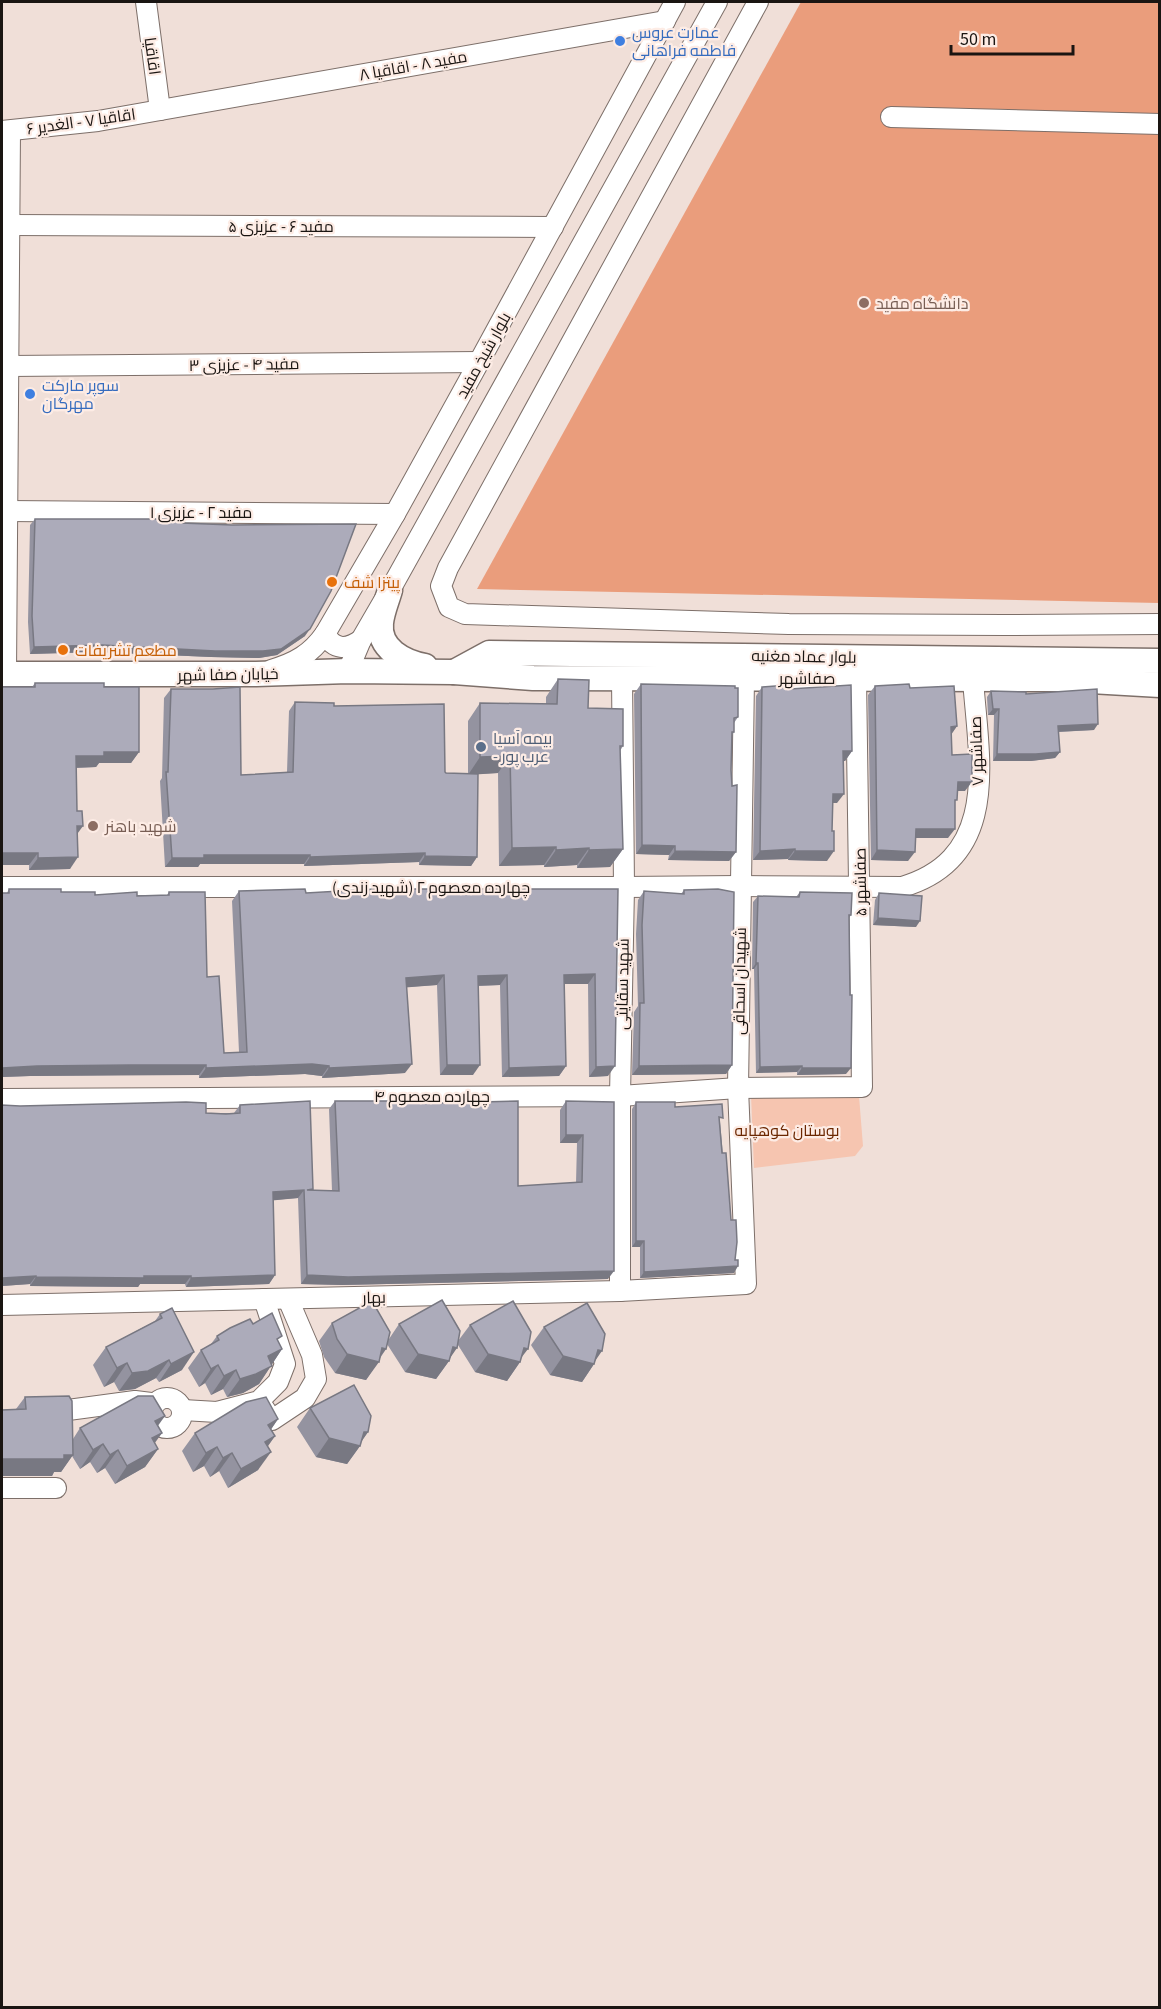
<svg xmlns="http://www.w3.org/2000/svg" width="1161" height="2009" font-family="'Source Sans 3',Cairo,sans-serif">
<rect width="100%" height="100%" fill="#f0dfd8"/>
<polygon fill="#f6c5b0" points="751,1095 859,1096 863,1146 855,1156 754,1168"/>
<polygon fill="#ea9d7c" points="801,2 1159,2 1159,603 477,589"/>
<g fill="none" stroke-linecap="round" stroke-linejoin="round">
<defs>
<g id="minor">
<polyline points="146,2 160,110"/>
<polyline points="758,2 448,568 441,586 449,607 465,614 789,624 1003,625 1160,624"/>
<polyline points="891,117 1160,124"/>
<polyline points="2,131 98,121 665,21"/>
<polyline points="9,225 553,227"/>
<polyline points="8,366 479,362"/>
<polyline points="7,511 395,514"/>
<path d="M325,634C334,650 346,650 361,640"/>
<path d="M271,670C295,663 311,654 325,634L395,514L479,362L675,2"/>
<polyline points="348,671 361,640 390,590 717,2"/>
<polyline points="6,674 10,131"/>
<path d="M2,887H624L740,886L902,887C1001,858 979,760 973,680"/>
<polyline points="2,1099 620,1096 738,1088 862,1087 856,678"/>
<polyline points="620,1291 620,1096 624,887 622,677"/>
<polyline points="2,1305 620,1291 746,1284 738,1088 744,678"/>
<circle cx="167" cy="1413" r="15"/>
<polyline points="260,1402 272,1420 305,1398 316,1379 312,1355 288,1299"/>
<polyline points="68,1410 135,1401 151,1403"/>
<polyline points="183,1410 217,1412 259,1401 278,1382 285,1364 264,1299"/>
<polyline points="2,1488 56,1488"/>
</g>
<g id="major">
<path d="M390,590C387,601 382,612 381,623C378,649 404,662 425,666"/>
<polyline points="454,672 489,653 1160,661"/>
<polyline points="2,674 256,674 348,671 454,672 533,678 1056,679 1160,685"/>
</g>
</defs>
<use href="#minor" stroke="#7d6f69" stroke-width="22"/>
<use href="#major" stroke="#7d6f69" stroke-width="27"/>
<use href="#minor" stroke="#fff" stroke-width="20"/>
<use href="#major" stroke="#fff" stroke-width="24"/>
</g>
<g fill="#9493a0">
<polygon points="35,519 182,523 305,636 277,655 259,658 211,657 97,652 30,654 28,622 30,525"/>
<polygon points="558,679 588,708 623,746 620,751 623,849 610,867 577,868 577,865 544,867 544,865 499,866 498,773 478,774 477,857 471,866 419,865 419,862 304,866 304,864 200,864 198,867 165,867 160,781 162,778 164,698 171,689 241,775 287,772 289,711 295,702 334,706 445,772 446,773 468,773 468,721 480,703 546,704 546,697"/>
<polygon points="35,683 104,687 139,752 131,763 99,763 96,767 76,768 77,833 70,869 29,870 32,687"/>
<polygon points="641,684 738,717 734,723 734,732 732,735 731,770 736,852 729,861 668,860 669,855 636,854 634,694"/>
<polygon points="875,686 910,688 957,726 951,734 952,755 965,791 957,791 948,838 915,838 908,861 871,860 868,695"/>
<polygon points="762,687 790,689 852,751 845,761 843,761 837,803 833,803 827,861 788,860 788,859 753,860 756,696"/>
<polygon points="991,691 1026,694 1094,730 1058,732 1060,752 1055,758 1031,761 993,761 994,715 988,715 987,697"/>
<polygon points="9,889 61,892 95,895 167,895 169,892 207,977 224,1053 239,1052 232,901 239,891 306,893 618,889 608,1076 589,1077 588,984 564,984 566,1066 559,1076 502,1077 500,985 478,986 473,1075 440,1075 437,985 406,987 405,1073 322,1078 322,1076 305,1074 199,1078 199,1075 123,1075 30,1076 2,1077 2,893 7,893"/>
<polygon points="684,890 732,1065 726,1074 632,1075 634,1012 638,1006 636,934 638,900 644,891 681,894"/>
<polygon points="800,892 851,915 849,918 846,1074 797,1075 797,1072 756,1073 754,969 752,969 753,902 758,896 796,897"/>
<polygon points="879,893 916,927 873,925 875,900"/>
<polygon points="335,1101 518,1186 576,1183 577,1143 560,1143 560,1110 566,1101 614,1102 608,1279 342,1285 301,1284 298,1198 273,1200 275,1275 269,1284 186,1287 185,1284 140,1284 138,1287 30,1286 30,1284 2,1286 206,1113 234,1113 240,1105 313,1190 332,1191 329,1109"/>
<polygon points="636,1102 675,1107 720,1122 734,1273 640,1278 640,1247 632,1247 632,1109"/>
<polygon points="160,1314 182,1370 159,1382 156,1378 135,1389 119,1391 114,1382 104,1387 93,1365 106,1347 155,1321"/>
<polygon points="332,1323 389,1339 399,1324 458,1341 470,1325 521,1358 520,1362 507,1381 475,1372 458,1345 450,1357 449,1361 436,1379 405,1372 387,1344 386,1349 366,1380 335,1373 324,1357 319,1341"/>
<polygon points="253,1324 278,1341 282,1349 259,1384 243,1393 227,1397 223,1389 211,1395 205,1383 199,1387 188,1368 201,1350 211,1344 217,1336"/>
<polygon points="544,1327 595,1360 594,1364 582,1382 550,1375 531,1345"/>
<polygon points="25,1397 73,1439 80,1428 158,1426 162,1433 154,1443 158,1449 145,1467 115,1484 105,1468 97,1473 90,1462 80,1469 72,1456 61,1472 54,1472 52,1476 2,1476 2,1410 16,1409"/>
<polygon points="310,1408 368,1432 361,1442 360,1446 347,1464 316,1457 297,1427"/>
<polygon points="278,1419 271,1429 275,1436 268,1446 258,1470 228,1488 219,1471 210,1477 204,1466 193,1472 182,1451 195,1433"/>
</g>
<g fill="#787882">
<polygon points="310,629 305,636 277,655 259,658 211,657 97,652 30,654 34,647 102,645"/>
<polygon points="993,709 999,709 994,715 988,715"/>
<polygon points="1098,724 1094,730 1054,732 1058,726"/>
<polygon points="957,726 951,735 951,727"/>
<polygon points="843,751 852,751 845,761 836,761"/>
<polygon points="104,752 139,752 131,763 99,763 96,767 68,768 76,756"/>
<polygon points="1060,752 1055,758 1031,761 993,761 997,754"/>
<polygon points="510,756 498,773 468,775 480,757"/>
<polygon points="958,782 972,782 965,791 951,791"/>
<polygon points="833,794 844,794 837,803 826,803"/>
<polygon points="77,826 83,826 75,837"/>
<polygon points="916,829 955,829 948,838 909,838"/>
<polygon points="642,845 675,846 669,855 636,854"/>
<polygon points="556,847 544,865 499,866 512,848"/>
<polygon points="589,848 577,865 544,867 556,850"/>
<polygon points="623,849 610,867 577,868 589,850"/>
<polygon points="795,849 788,859 753,860 760,851"/>
<polygon points="877,850 915,852 908,861 871,860"/>
<polygon points="675,851 736,852 729,861 668,860"/>
<polygon points="795,851 834,851 827,861 788,860"/>
<polygon points="2,853 38,853 29,865 2,865"/>
<polygon points="425,853 419,862 304,866 310,857"/>
<polygon points="204,855 310,855 304,864 200,864 198,867 165,867 172,858"/>
<polygon points="425,856 477,857 471,866 419,865"/>
<polygon points="78,857 70,869 29,870 38,858"/>
<polygon points="878,918 920,921 916,927 873,925"/>
<polygon points="756,963 758,963 754,969 752,969"/>
<polygon points="595,974 588,984 557,984 564,975"/>
<polygon points="444,975 437,985 399,988 406,978"/>
<polygon points="507,975 500,985 471,986 478,976"/>
<polygon points="312,1064 329,1066 322,1076 305,1074 199,1078 206,1068"/>
<polygon points="412,1064 405,1073 322,1078 329,1068"/>
<polygon points="130,1065 206,1065 199,1075 30,1076 2,1077 2,1068 37,1066"/>
<polygon points="447,1065 480,1065 473,1075 440,1075"/>
<polygon points="732,1065 726,1074 632,1075 639,1066"/>
<polygon points="566,1066 559,1076 502,1077 509,1068"/>
<polygon points="615,1066 608,1076 589,1077 596,1067"/>
<polygon points="802,1066 797,1072 756,1073 760,1067"/>
<polygon points="802,1068 851,1068 846,1074 797,1075"/>
<polygon points="566,1135 583,1135 577,1143 560,1143"/>
<polygon points="304,1190 298,1198 267,1201 273,1192"/>
<polygon points="636,1241 644,1241 640,1247 632,1247"/>
<polygon points="738,1266 734,1273 640,1278 644,1272"/>
<polygon points="614,1271 608,1279 342,1285 301,1284 307,1275"/>
<polygon points="275,1275 269,1284 186,1287 191,1278"/>
<polygon points="36,1276 30,1284 2,1286 2,1278"/>
<polygon points="191,1276 185,1284 140,1284 138,1287 30,1286 36,1277"/>
<polygon points="453,1347 457,1348 448,1361 449,1361 436,1379 405,1372 418,1354"/>
<polygon points="382,1348 386,1349 377,1361 379,1362 366,1380 335,1373 347,1354"/>
<polygon points="524,1348 528,1349 518,1362 520,1362 507,1381 475,1372 488,1354"/>
<polygon points="282,1349 259,1384 243,1393 227,1397 240,1379 268,1356"/>
<polygon points="598,1350 602,1351 593,1364 594,1364 582,1382 550,1375 563,1356"/>
<polygon points="194,1352 182,1370 159,1382 171,1364"/>
<polygon points="169,1360 156,1378 135,1389 119,1391 132,1373"/>
<polygon points="127,1363 114,1382 104,1387 117,1368"/>
<polygon points="218,1365 205,1383 199,1387 211,1369"/>
<polygon points="236,1370 223,1389 211,1395 224,1376"/>
<polygon points="165,1416 152,1434 155,1421"/>
<polygon points="278,1419 266,1437 268,1425"/>
<polygon points="364,1432 368,1432 359,1445 360,1446 347,1464 316,1457 329,1438"/>
<polygon points="162,1433 149,1451 152,1438"/>
<polygon points="275,1436 262,1454 265,1442"/>
<polygon points="103,1444 90,1462 80,1469 93,1450"/>
<polygon points="217,1447 204,1466 193,1472 206,1453"/>
<polygon points="158,1449 145,1467 115,1484 127,1466"/>
<polygon points="118,1450 105,1468 97,1473 110,1455"/>
<polygon points="271,1452 258,1470 228,1488 241,1469"/>
<polygon points="232,1453 219,1471 210,1477 223,1458"/>
<polygon points="64,1455 73,1455 61,1472 54,1472 52,1476 2,1476 2,1459"/>
</g>
<g fill="#acabba" stroke="#787882" stroke-width="1.5">
<polygon points="35,519 182,519 182,523 232,525 356,524 331,591 310,629 281,649 263,651 215,651 102,645 34,647 32,616"/>
<polygon points="558,679 589,680 588,708 623,709 623,746 620,746 623,849 589,850 589,848 556,850 556,847 512,848 510,756 480,757 480,703 557,704"/>
<polygon points="35,683 104,683 104,687 139,687 139,752 104,752 104,756 76,756 77,811 82,811 83,826 77,826 78,857 38,858 38,853 2,853 2,687 35,687"/>
<polygon points="641,684 735,686 735,688 738,688 738,717 734,718 734,732 732,732 731,770 732,786 737,785 736,852 675,851 675,846 642,845"/>
<polygon points="909,684 910,688 954,686 957,726 951,727 952,755 972,754 972,782 958,782 957,800 955,800 955,829 916,829 915,852 877,850 875,686"/>
<polygon points="789,685 790,689 851,685 852,751 843,751 844,794 833,794 832,831 834,831 834,851 795,851 795,849 760,851 762,687"/>
<polygon points="240,687 241,775 293,772 295,702 334,703 334,706 444,704 445,772 446,773 478,774 477,857 425,856 425,853 310,857 310,855 204,855 204,858 172,858 166,772 168,772 171,689 213,689"/>
<polygon points="1097,689 1098,724 1058,726 1060,752 1036,754 997,754 999,709 993,709 991,691 1026,692 1026,694"/>
<polygon points="9,889 61,889 61,892 95,892 95,895 137,892 137,896 169,895 169,892 205,892 207,977 219,976 224,1053 247,1052 239,891 305,889 306,893 375,889 618,889 615,1066 596,1067 595,974 564,975 566,1066 509,1068 507,975 478,976 480,1065 447,1065 444,975 406,978 412,1064 329,1068 329,1066 312,1064 206,1068 206,1065 130,1065 37,1066 2,1068 2,893 9,893"/>
<polygon points="718,889 734,892 732,1065 639,1066 640,1003 644,1003 642,925 644,891 684,894 684,890"/>
<polygon points="800,892 852,893 851,915 849,915 850,995 852,995 851,1068 802,1068 802,1066 760,1067 758,963 756,963 758,896 799,897"/>
<polygon points="879,893 922,896 920,921 878,918"/>
<polygon points="310,1101 313,1189 307,1190 339,1191 335,1101 406,1101 440,1103 518,1101 518,1186 582,1182 583,1135 566,1135 566,1101 614,1102 614,1271 348,1277 307,1275 304,1190 273,1192 275,1275 191,1278 191,1276 144,1276 144,1278 36,1277 36,1276 2,1278 2,1105 20,1106 186,1102 206,1103 206,1113 226,1114 240,1113 240,1105"/>
<polygon points="636,1102 675,1102 675,1107 722,1104 723,1118 719,1117 722,1153 726,1153 731,1220 736,1220 737,1242 735,1260 738,1260 738,1266 644,1272 644,1241 636,1241"/>
<polygon points="442,1300 460,1331 457,1348 453,1347 449,1361 418,1354 399,1324"/>
<polygon points="372,1301 390,1332 386,1349 382,1348 379,1362 347,1354 337,1339 332,1323"/>
<polygon points="513,1301 531,1332 528,1349 524,1348 520,1362 488,1354 470,1325"/>
<polygon points="587,1303 605,1334 602,1351 598,1350 594,1364 563,1356 544,1327"/>
<polygon points="172,1308 194,1352 171,1364 169,1360 148,1371 132,1373 127,1363 117,1368 106,1347 162,1318 160,1314"/>
<polygon points="272,1313 282,1336 277,1339 282,1349 268,1356 272,1366 256,1374 240,1379 236,1370 224,1376 218,1365 211,1369 201,1350 219,1340 217,1336 230,1328 250,1319 253,1324"/>
<polygon points="354,1385 371,1416 368,1432 364,1432 360,1446 329,1438 310,1408"/>
<polygon points="69,1396 72,1401 73,1455 64,1455 64,1459 2,1459 2,1410 26,1409 25,1397"/>
<polygon points="138,1396 153,1396 165,1416 155,1421 162,1433 152,1438 158,1449 127,1466 118,1450 110,1455 103,1444 93,1450 80,1428"/>
<polygon points="266,1397 278,1419 268,1425 275,1436 265,1442 271,1452 241,1469 232,1453 223,1458 217,1447 206,1453 195,1433 246,1402"/>
</g>
<g fill="#3f7fe0" stroke="#fdece5" stroke-width="2">
<circle cx="620" cy="41" r="6"/>
<circle cx="30" cy="394" r="6"/>
</g>
<g fill="#8d6e63" stroke="#fdece5" stroke-width="2">
<circle cx="864" cy="303" r="6"/>
<circle cx="93" cy="826" r="6"/>
</g>
<g fill="#e8710a" stroke="#fdece5" stroke-width="2">
<circle cx="332" cy="582" r="6"/>
<circle cx="63" cy="650" r="6"/>
</g>
<circle fill="#5c6f8a" stroke="#fdece5" stroke-width="2" cx="481" cy="747" r="6"/>
<g text-anchor="middle" stroke-width="4.5" stroke-linejoin="round" paint-order="stroke">
<g font-size="16" fill="#366cbe" stroke="#fdece5" text-anchor="start">
<text x="632" y="38">عمارت عروس<tspan x="632" dy="18">فاطمه فراهانی</tspan></text>
<text x="42" y="391">سوپر مارکت<tspan x="42" dy="18">مهرگان</tspan></text>
</g>
<g font-size="16" fill="#1a1512" stroke="#fdece5">
<text transform="translate(153 56) rotate(82)" y="6">اقاقیا</text>
<text transform="translate(413 65) rotate(-10)" y="6">مفید ۸ - اقاقیا ۸</text>
<text transform="translate(81 121) rotate(-8)" y="6">اقاقیا ۷ - الغدیر ۶</text>
<text x="281" y="232">مفید ۶ - عزیزی ۵</text>
<text transform="translate(483 355) rotate(-61)" y="6">بلوار شیخ مفید</text>
<text transform="translate(244 364) rotate(-1)" y="6">مفید ۴ - عزیزی ۳</text>
<text x="201" y="518">مفید ۲ - عزیزی ۱</text>
<text transform="translate(804 656) rotate(1)" y="6">بلوار عماد مغنیه</text>
<text transform="translate(228 674) rotate(-1)" y="6">خیابان صفا شهر</text>
<text x="807" y="684">صفاشهر</text>
<text transform="translate(976 751) rotate(-92)" y="6">صفاشهر ۷</text>
<text transform="translate(860 882) rotate(-91)" y="6">صفاشهر ۵</text>
<text x="431" y="893">چهارده معصوم ۲ (شهید زندی)</text>
<text transform="translate(739 981) rotate(-89)" y="6">شهیدان اسحاقی</text>
<text transform="translate(622 984) rotate(-89)" y="6">شهید سقایتی</text>
<text x="432" y="1102">چهارده معصوم ۴</text>
<text transform="translate(374 1297) rotate(-1)" y="6">بهار</text>
</g>
<g font-size="16" fill="#785e54" stroke="#fdece5" text-anchor="start">
<text x="876" y="309">دانشگاه مفید</text>
<text x="105" y="832">شهید باهنر</text>
</g>
<g font-size="16" fill="#c56008" stroke="#fdece5" text-anchor="start">
<text x="344" y="588">پیتزا شف</text>
<text x="75" y="656">مطعم تشريفات</text>
</g>
<g font-size="16" fill="#4e5e75" stroke="#fdece5" text-anchor="start">
<text x="493" y="744">بیمه آسیا<tspan x="493" dy="18">- عرب پور</tspan></text>
</g>
<g font-size="16" fill="#6b2701" stroke="#fdece5">
<text x="787" y="1136">بوستان کوهپایه</text>
</g>
</g>
<rect width="1161" height="2009" fill="none" stroke="#1a1512" stroke-width="6"/>
<path d="M951 45v9h122v-9" fill="none" stroke="#1a1512" stroke-width="3"/>
<text x="960" y="45" font-size="18" fill="#1a1512" stroke="#fdece5" stroke-width="4.5" paint-order="stroke">50 m</text>
</svg>
